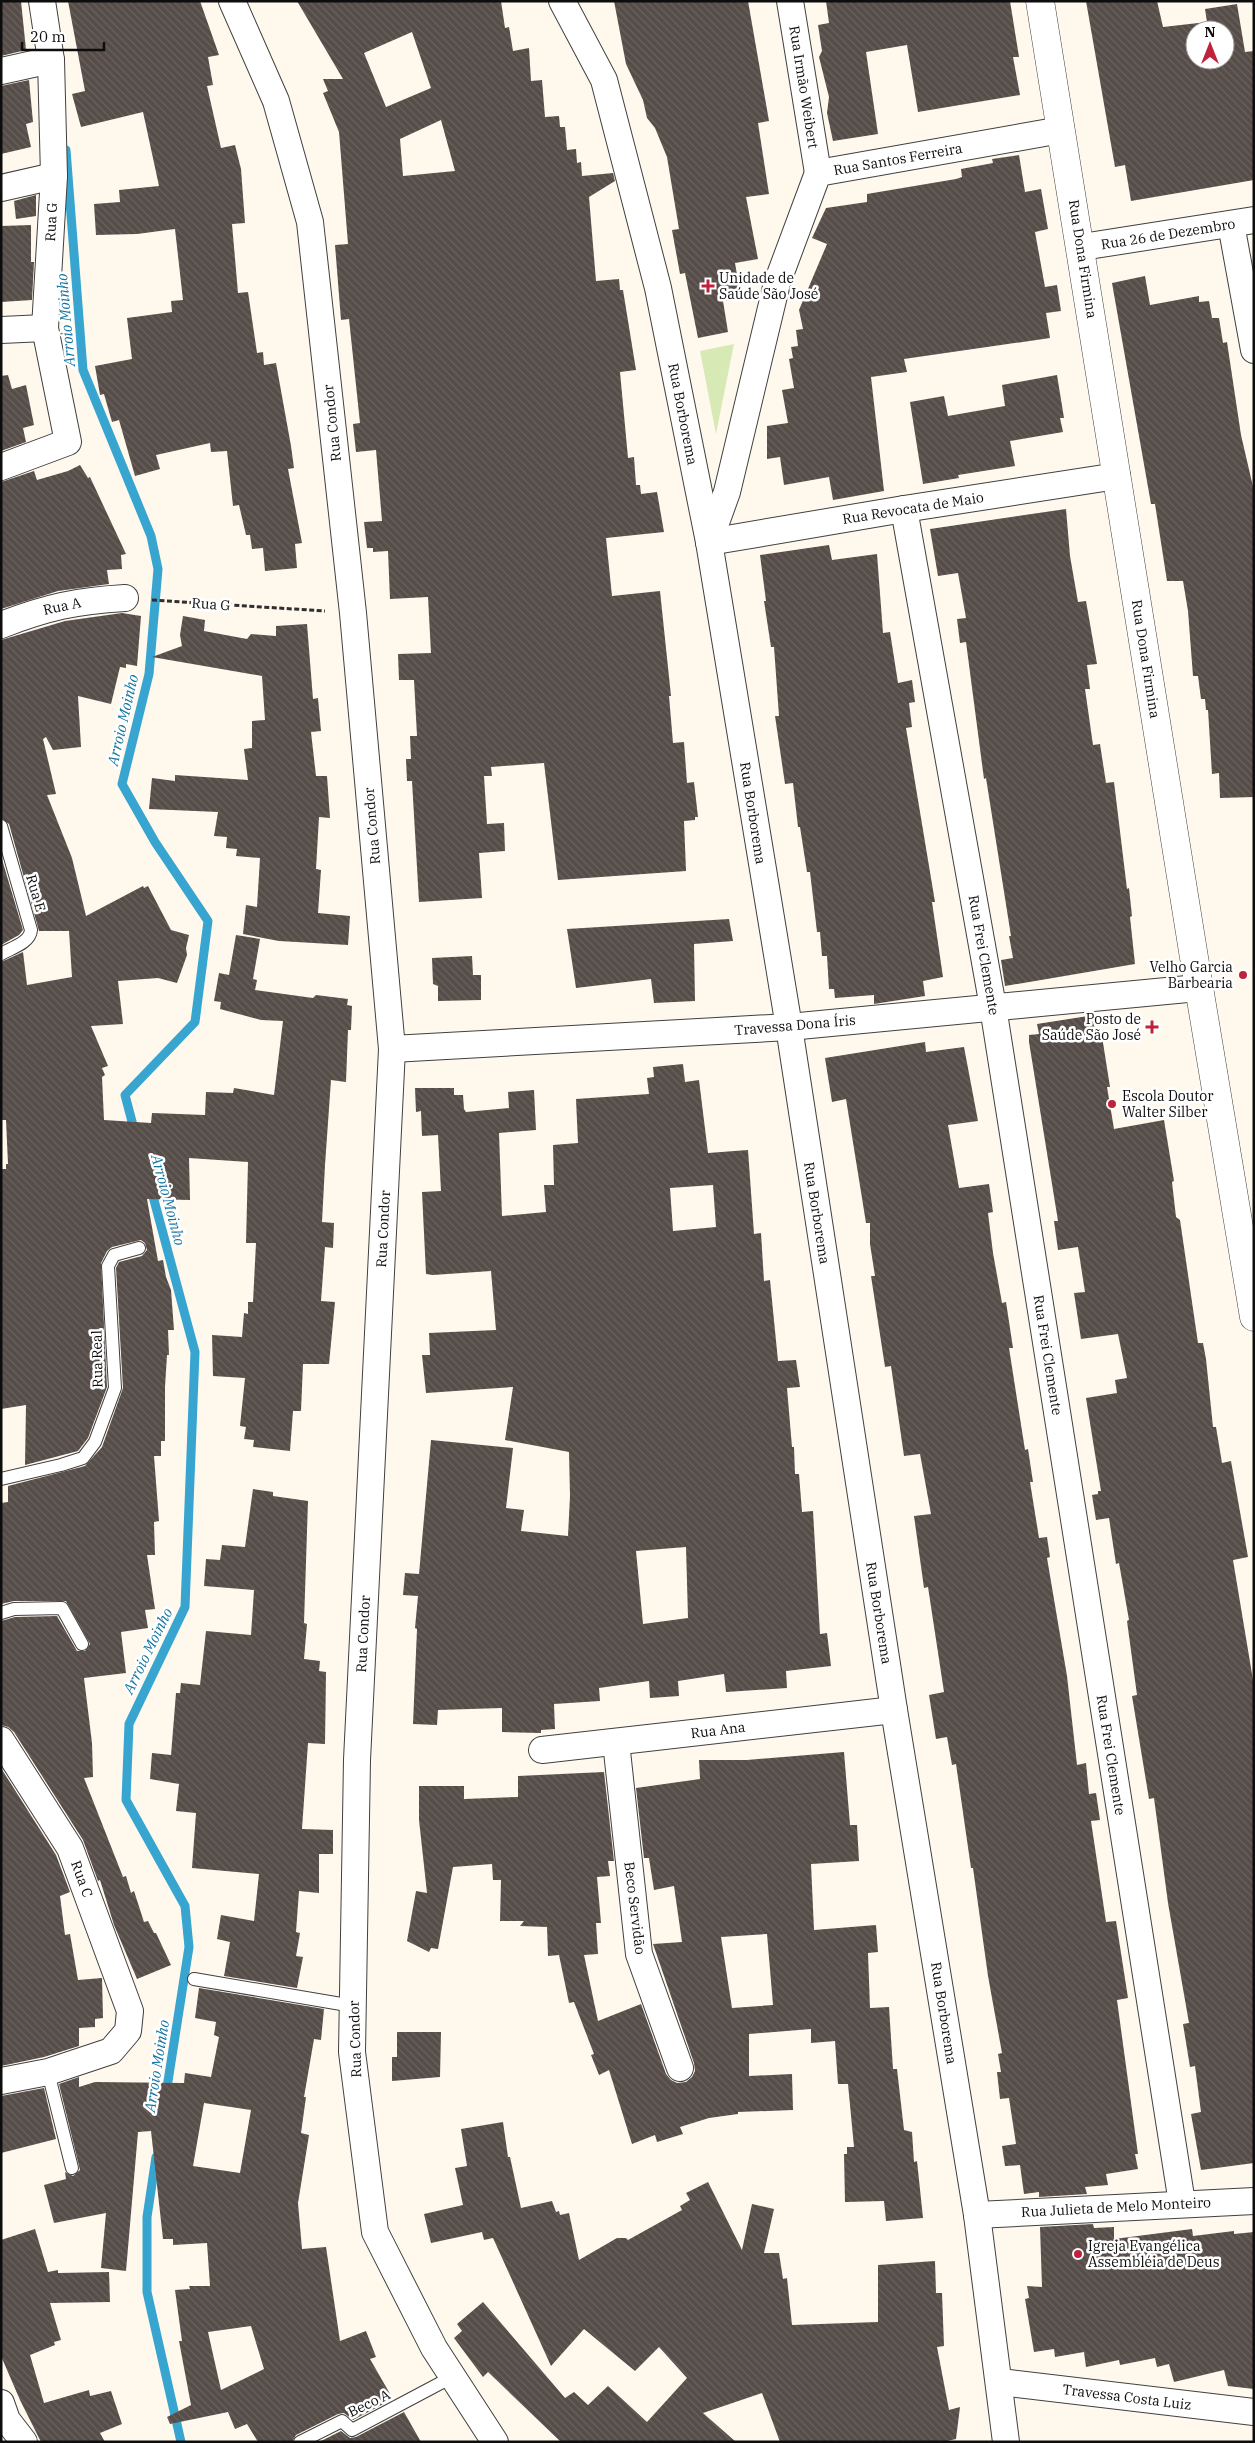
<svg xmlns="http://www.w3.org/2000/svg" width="1255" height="2443" font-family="'IBM Plex Serif',serif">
<defs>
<pattern id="building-back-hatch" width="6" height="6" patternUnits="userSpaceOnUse" patternTransform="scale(1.25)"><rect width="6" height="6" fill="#564d49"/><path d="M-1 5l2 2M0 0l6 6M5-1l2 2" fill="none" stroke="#69625f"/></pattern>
</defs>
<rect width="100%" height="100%" fill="#fff9ed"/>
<polygon fill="#d7eab6" points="734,344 716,434 700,351"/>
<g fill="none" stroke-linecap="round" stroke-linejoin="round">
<g stroke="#37a5d0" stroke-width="9">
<polyline points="66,150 83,370 151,536 158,569 149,674 122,784 155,842 208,921 195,1022 125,1095 135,1133"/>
<polyline points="151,1189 195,1352 185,1607 129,1724 126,1800 185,1906 189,1947 166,2094"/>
<polyline points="156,2157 147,2217 147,2292 181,2442"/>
</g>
</g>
<g fill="url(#building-back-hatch)" fill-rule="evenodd">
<polygon points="1,1 21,1 26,50 1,56"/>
<polygon points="68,1 200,1 219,55 208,57 213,85 207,86 221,148 235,145 241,169 245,223 232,224 238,293 248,292 257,353 263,352 264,365 276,363 291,446 294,468 288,469 302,543 295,544 297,568 265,571 263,548 252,549 250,535 246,535 239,505 233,506 227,451 211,452 210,443 156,455 160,469 135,476 119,420 112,422 104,394 100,395 95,366 132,359 127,318 172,312 171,301 183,300 175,229 137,234 96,235 94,204 120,202 119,190 159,186 143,112 81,127 72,94 85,91"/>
<path d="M297,1H501L505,28L509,27L513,51L529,48L531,81L542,80L545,117L559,116L560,127H565L567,150L576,149L577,163L581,162L582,176L613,173L615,181L589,197L596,281L619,279L620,290H623L636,370L620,372L628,458L634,457L636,485H640L641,494L657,492L664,532L606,538L612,596L660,591L671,696H669L673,743L684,742L687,783L694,782L698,817H695V820L684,821L686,871L558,880L544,763L491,767L492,776H484L487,824L504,823L505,851L479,853L482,898L419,902L412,781H407L406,759H411L410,736H417L414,680H399L398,654L431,653L428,597L390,599L388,551L373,552V548H367L364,522L382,521L376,450L356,452L353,424L360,423L349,319L341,320L335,245L348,244L339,132L323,93L328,91L323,79H343ZM412,32L431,88L386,107L364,53ZM441,120L455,171L403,176L400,139Z"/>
<polygon points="614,1 748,1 769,121 758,123 769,194 746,197 758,259 735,263 741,298 723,301 728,332 698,338 685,273 680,274 672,230 679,229 667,157 655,128 647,118 643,100 626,64"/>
<polygon points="826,1 1010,1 1019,57 1013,57 1020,95 918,112 907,45 866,52 878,134 833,141 827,113 829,97 819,57 822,51 818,25 829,23"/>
<path d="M1086,1H1157L1163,27L1207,22L1205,9L1237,4L1245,52L1254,51V180L1131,201L1125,165L1115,167ZM1195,30H1225V60H1195Z"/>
<polygon points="29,80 33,122 26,124 31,147 1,154 1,86"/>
<polygon points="1019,155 1025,192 1041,189 1048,229 1035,232 1045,287 1057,285 1061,311 1046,313 1050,338 904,359 907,372 871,377 884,491 833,500 829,477 784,485 780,457 767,459 767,426 788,423 782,390 794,388 789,359 793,358 791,347 798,346 796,330 803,329 799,310 827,244 812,238 826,208 867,202 867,194 956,179 962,177 961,169 993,163 992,159"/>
<polygon points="36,195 36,216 16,219 14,201"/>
<polygon points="31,225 31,262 34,262 32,300 1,302 1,226"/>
<polygon points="1145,276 1150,305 1199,296 1199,302 1209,301 1212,318 1219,318 1223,343 1227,342 1241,435 1254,491 1254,797 1220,798 1219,773 1212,774 1208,710 1206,710 1205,699 1201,699 1198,676 1193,676 1188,611 1183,581 1167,581 1155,504 1151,504 1112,283"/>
<polygon points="8,375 12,389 26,385 34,425 23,428 26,442 1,451 1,376"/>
<polygon points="1057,375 1064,418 1060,418 1063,432 1010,441 1015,466 958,475 959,478 923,484 910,402 944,396 948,416 1005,406 1002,385"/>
<polygon points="80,465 88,478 90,477 126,554 121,555 122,569 107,570 109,584 58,591 1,609 1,482 34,471 37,480 68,471"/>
<polygon points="1066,509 1070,556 1078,602 1086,601 1097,664 1087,665 1090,689 1085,689 1093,745 1100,744 1106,783 1114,782 1127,889 1129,888 1132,916 1130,917 1135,964 1005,986 1001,960 1013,958 1009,936 1011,936 986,778 984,779 966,642 960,643 957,619 966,618 958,573 938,576 930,529"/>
<polygon points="829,545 832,560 877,554 883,633 890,632 898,683 912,680 915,702 909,703 912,727 906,728 935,902 932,902 943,977 923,981 925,996 874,1004 874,995 835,998 834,989 829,989 827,956 822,956 820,932 817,932 810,872 807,872 800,827 798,827 793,783 785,784 775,716 779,716 774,647 771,647 764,601 766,601 760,555"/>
<polygon points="122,613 141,616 137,666 126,664 126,668 120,667 111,704 78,696 81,747 53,750 46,737 43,739 56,794 47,795 72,858 86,916 143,886 144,888 148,886 171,930 189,935 186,948 187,955 177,983 158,978 118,981 123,1024 91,1026 108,1066 102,1068 105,1075 102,1077 104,1120 151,1123 152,1113 205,1115 206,1092 233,1093 234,1088 274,1095 283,1021 261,1020 220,1009 221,1002 214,1001 219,973 229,975 236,935 260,939 253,979 257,980 255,990 313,998 316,995 348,999 347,1005 352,1006 351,1030 348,1030 346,1082 331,1080 325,1165 322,1222 334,1223 333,1248 325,1247 321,1301 335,1302 329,1364 303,1364 301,1411 293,1411 290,1451 253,1447 254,1440 244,1439 246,1427 240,1426 245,1378 213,1376 212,1335 242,1337 244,1313 248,1314 248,1302 253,1302 256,1243 246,1243 248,1162 189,1158 190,1200 147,1199 158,1261 163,1260 166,1277 171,1290 174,1330 168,1330 169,1355 167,1355 165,1387 165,1441 161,1441 161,1456 154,1456 159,1521 154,1522 155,1555 147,1555 155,1609 145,1610 148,1628 121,1632 126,1673 84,1678 92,1743 93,1777 84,1778 123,1877 126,1876 131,1893 134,1891 144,1922 148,1921 154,1933 156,1933 171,1965 137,1979 114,1925 100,1880 98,1881 83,1840 14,1732 8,1727 1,1725 1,1621 15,1617 57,1616 77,1651 85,1651 90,1644 66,1601 14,1601 1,1604 1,1503 8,1502 8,1486 85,1466 102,1447 123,1388 116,1268 119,1262 142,1256 147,1250 145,1243 141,1240 112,1247 107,1251 101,1263 107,1387 88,1438 78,1451 25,1465 26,1405 1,1409 1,1169 6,1169 6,1164 8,1164 6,1120 1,1120 1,962 23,952 27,985 72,977 69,931 39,931 9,824 1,818 1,640 65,621"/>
<polygon points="183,616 205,620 204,631 247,639 251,634 276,636 276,626 307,624 313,699 318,698 321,731 311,732 316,776 327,776 330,818 319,817 316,869 321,870 318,913 350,916 348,945 279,941 243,934 246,905 257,907 260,858 236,856 237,849 226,848 227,837 214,836 218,812 149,809 152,778 175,781 175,775 248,780 244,749 252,748 252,721 265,720 262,676 152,657 182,646 180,635"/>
<polygon points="1,856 23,930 19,935 1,945"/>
<polygon points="729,919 733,941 694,944 695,1001 654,1003 651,979 576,988 567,929"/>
<polygon points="472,956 473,975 481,975 481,1000 438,1001 438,986 433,984 432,958"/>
<polygon points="1088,1016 1089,1020 1093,1020 1095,1031 1101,1030 1110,1087 1107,1087 1114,1129 1164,1120 1174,1181 1172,1182 1176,1217 1180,1220 1198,1343 1203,1343 1206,1359 1213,1427 1216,1427 1222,1463 1231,1461 1248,1557 1233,1560 1254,1686 1254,2163 1201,2170 1191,2114 1201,2112 1195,2066 1190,2067 1183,2024 1189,2023 1168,1903 1154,1798 1149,1799 1132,1696 1137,1695 1127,1621 1129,1620 1119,1563 1116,1564 1109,1518 1096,1520 1092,1495 1098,1494 1098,1491 1101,1491 1086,1398 1117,1393 1115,1380 1127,1378 1118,1334 1081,1339 1074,1293 1085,1292 1078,1247 1058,1250 1054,1221 1058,1221 1029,1042 1029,1035 1039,1034 1037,1024"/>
<polygon points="925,1042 926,1052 964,1047 978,1121 948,1125 959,1188 989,1184 993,1212 988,1213 993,1253 1002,1303 1006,1302 1013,1348 1009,1348 1025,1450 1028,1449 1033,1482 1030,1482 1039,1538 1047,1537 1050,1557 1047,1558 1067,1676 1077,1765 1086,1763 1089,1794 1096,1793 1100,1820 1091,1821 1106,1922 1116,1921 1128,1998 1117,2000 1138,2154 1135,2154 1138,2169 1106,2174 1108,2185 1085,2187 1087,2194 1039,2197 1039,2192 1024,2194 1020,2165 1005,2166 1002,2146 1016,2144 1009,2098 1000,2099 997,2072 1001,2072 998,2054 1002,2053 988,1976 973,1868 971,1868 956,1764 952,1765 947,1737 936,1739 929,1695 944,1692 928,1587 924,1588 914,1516 931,1514 920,1454 904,1456 891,1366 885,1367 871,1276 875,1276 870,1244 870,1223 866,1223 846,1099 832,1102 825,1058"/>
<path d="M683,1064L685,1082L699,1080L708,1153L748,1150L754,1234L761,1233L764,1281L770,1280L778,1361L796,1360L800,1387L787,1388L792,1447H794L795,1474H799L802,1512L813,1511L820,1634L827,1633L831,1666L786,1671L787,1688L726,1692L724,1674L678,1681L679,1696L650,1698L649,1681L599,1688L600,1701L554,1704L555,1729L541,1730V1733L502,1732V1708L438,1710L437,1725L413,1724L417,1629L415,1628L418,1596L403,1595L405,1573L419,1574L431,1440L513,1448L506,1508L524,1510L521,1531L568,1536L570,1496L569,1452L505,1440L513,1387L426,1393L422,1355H430L429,1333L496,1330L491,1271L433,1275L426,1274L422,1192L441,1191L438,1135L422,1136L421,1111L416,1112L415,1088H454V1095H463L464,1109L466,1112L509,1108L508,1092L534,1090L536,1130L499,1133L502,1216L546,1212L544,1185H554L553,1145L578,1143L576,1099L649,1094L647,1078L654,1077L653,1067ZM713,1185L716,1227L673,1231L670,1188ZM686,1547L688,1618L643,1624L636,1551Z"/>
<polygon points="253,1489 273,1492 273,1496 308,1501 304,1623 307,1624 304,1659 320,1661 319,1671 326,1672 325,1744 308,1743 302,1829 333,1830 333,1854 319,1854 319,1893 299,1891 296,1932 300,1933 296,1956 303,1957 297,1988 224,1976 230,1942 217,1939 221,1915 254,1921 259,1874 192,1868 196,1813 176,1811 179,1784 150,1779 152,1753 171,1755 176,1693 180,1693 181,1683 200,1685 206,1631 251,1635 254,1590 204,1586 206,1559 220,1560 222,1545 245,1547"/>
<path d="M844,1752L850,1825H857L859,1861L811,1864L814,1930L876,1925L878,1952L868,1953L870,2008L889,2007L893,2069H897L904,2130L912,2132L914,2162L917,2161L923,2218L886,2221L884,2201L845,2202L844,2154H847V2147H854L848,2084H838L835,2041L811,2043V2029L749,2034V2076L792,2074L793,2110L738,2112V2114L709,2118L680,2127L683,2134L657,2142L655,2135L632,2144L609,2070L599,2075L591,2055L594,2054L574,2002L569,2003L559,1955L548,1956L547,1927L520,1926L524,1921H500L501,1880H493L492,1864L453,1867L438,1949L431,1948L429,1952L407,1941L416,1891L427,1893L419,1820V1786H464V1799L518,1797V1776L604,1772L614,1861H608L610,1876L597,1877L601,1923H596L598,1954L584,1955L598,2021L641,2004L666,2074L671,2080L677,2083L686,2082L692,2077L695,2071L694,2063L653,1944L682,1942L674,1886L654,1890L649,1858H644L636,1788L700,1779L699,1760H747ZM767,1934L773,2005L732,2008L721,1937Z"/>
<polygon points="1,1768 56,1855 70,1892 60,1896 65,1935 70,1934 78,1980 102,1978 103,2018 95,2019 95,2027 79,2028 79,2046 44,2057 1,2066"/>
<path d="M199,1988L324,2009L321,2040L314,2039L304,2097H306L301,2133L309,2135L298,2203L302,2249L326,2247L340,2341L366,2331L376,2357L370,2359L393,2399L353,2420L344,2413L338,2414L296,2435L292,2442H258L247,2424L235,2429L228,2412L170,2424L167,2417L191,2405L179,2341H182L175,2290L190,2289L189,2286H210L207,2243L173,2245V2239H163L151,2131L138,2132L126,2271L101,2268L106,2213L54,2223L44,2185L66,2179L65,2172L73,2176L80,2170L59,2084L79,2077V2087L95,2082L184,2083L185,2073L211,2077L219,2037L214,2035L216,2022L195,2018ZM204,2103L251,2110L240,2173L193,2166ZM251,2326L264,2369L221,2390L208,2332Z"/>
<polygon points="397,2032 441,2032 440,2077 392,2081 392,2057 397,2057"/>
<polygon points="44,2088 56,2139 1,2153 1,2096"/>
<polygon points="503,2122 508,2157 510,2157 521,2208 552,2201 556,2212 559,2211 560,2215 569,2213 579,2260 617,2238 626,2238 628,2240 682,2210 680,2206 690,2200 686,2193 708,2182 742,2250 752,2204 774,2209 764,2253 779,2253 783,2279 787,2278 792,2325 878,2322 878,2265 935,2261 936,2293 942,2293 944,2346 937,2347 949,2410 960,2407 956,2439 943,2442 780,2442 762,2393 703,2413 736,2442 561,2442 488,2372 483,2377 454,2338 462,2331 457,2324 483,2302 565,2398 574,2392 588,2405 608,2386 647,2422 687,2378 659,2347 635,2371 584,2329 551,2366 493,2238 484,2240 482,2232 431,2243 424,2214 463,2205 455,2168 467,2166 461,2129"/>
<polygon points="1093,2224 1094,2228 1114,2227 1114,2239 1192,2229 1193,2236 1234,2231 1234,2234 1254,2232 1254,2389 1228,2386 1224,2370 1174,2382 1169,2364 1157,2367 1155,2358 1120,2365 1119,2360 1086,2367 1084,2352 1055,2357 1054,2349 1034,2352 1025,2299 1029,2298 1027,2286 1042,2287 1040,2227"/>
<polygon points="35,2229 48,2272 58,2270 58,2273 109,2272 110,2302 50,2303 61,2340 54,2342 55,2345 30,2355 44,2403 89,2390 90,2396 111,2391 122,2424 100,2433 105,2442 41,2442 20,2400 1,2356 1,2240"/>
<polygon points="404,2412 421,2442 319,2442 341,2431 350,2438 356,2437"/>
</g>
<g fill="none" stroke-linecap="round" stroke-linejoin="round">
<defs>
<g id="service">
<path d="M1,826L31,930C30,943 11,948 1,954"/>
<polyline points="1,1479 61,1465 83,1458 95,1442 115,1388 108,1266 114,1255 139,1248"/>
<polyline points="1,1613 14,1609 62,1608 82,1644"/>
<polyline points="194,1979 353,2006"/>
<polyline points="48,2072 72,2168"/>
<polyline points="300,2442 342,2421 352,2430 452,2377"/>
</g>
<g id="minor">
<polyline points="232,1 276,101 310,222 353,613 392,1049 357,1760 352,2052 375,2232 434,2348 495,2442"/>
<polyline points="562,1 604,80 658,288 709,542 789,1027 894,1710 977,2215 1006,2442"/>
<polyline points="790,1 818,173"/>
<polyline points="1,71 51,60"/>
<polyline points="1,188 54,176"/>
<polyline points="1231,224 1254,350"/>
<polyline points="1082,247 1254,220"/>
<polyline points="1,330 45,328"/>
<polyline points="1,467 68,442 45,328 54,176 51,60 42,1"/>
<polyline points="904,509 993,1007 1182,2203"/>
<polyline points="709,542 727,492 777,283 818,173 1061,130"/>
<polyline points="709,542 904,509 1117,476"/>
<path d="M1,625C48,607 75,601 125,598"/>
<polyline points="392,1049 789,1027 1198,988"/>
<polyline points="1,1740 70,1848 130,2011 128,2031 111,2051 48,2072 1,2081"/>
<polyline points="616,1742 639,1954 680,2068"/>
<polyline points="542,1750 894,1710"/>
<polyline points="977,2215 1254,2201"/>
<polyline points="1000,2382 1254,2412"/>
<polyline points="1,2403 7,2420 24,2442"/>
</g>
<path id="tertiary" d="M1040,1C1112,440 1179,879 1254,1317"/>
</defs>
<use href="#service" stroke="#404040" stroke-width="14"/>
<use href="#minor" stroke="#404040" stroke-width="28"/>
<use href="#tertiary" stroke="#404040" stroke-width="29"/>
<polyline stroke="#2f2f2f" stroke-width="3" stroke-dasharray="5 2.5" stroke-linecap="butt" points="152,600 325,611"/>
<use href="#service" stroke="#fff" stroke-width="12"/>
<use href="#minor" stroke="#fff" stroke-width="26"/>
<use href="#tertiary" stroke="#fff" stroke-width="28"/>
</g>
<g fill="#c0223c" stroke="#fff" stroke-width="2">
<path d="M705.5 278.5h5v5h5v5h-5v5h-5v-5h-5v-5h5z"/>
<circle cx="1243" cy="975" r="5"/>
<path d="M1149.5 1019.5h5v5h5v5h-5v5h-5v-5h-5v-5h5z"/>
<circle cx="1112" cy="1104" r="5"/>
<circle cx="1078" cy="2254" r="5"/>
</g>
<g text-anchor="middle" stroke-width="5" stroke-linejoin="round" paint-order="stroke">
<g font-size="14" fill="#0d0d0d" stroke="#fff">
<text transform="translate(804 87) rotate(81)" y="5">Rua Irmão Weibert</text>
<text transform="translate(898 159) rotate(-10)" y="5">Rua Santos Ferreira</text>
<text transform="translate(51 222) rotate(-87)" y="5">Rua G</text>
<text transform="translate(1168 234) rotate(-9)" y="5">Rua 26 de Dezembro</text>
<text transform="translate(1083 259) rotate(81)" y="5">Rua Dona Firmina</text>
<text transform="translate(683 414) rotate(79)" y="5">Rua Borborema</text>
<text transform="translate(332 423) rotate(-96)" y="5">Rua Condor</text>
<text transform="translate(913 508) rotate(-9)" y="5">Rua Revocata de Maio</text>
<text transform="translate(211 604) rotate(4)" y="5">Rua G</text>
<text transform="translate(62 606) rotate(-12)" y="5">Rua A</text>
<text transform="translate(1146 659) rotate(81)" y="5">Rua Dona Firmina</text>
<text transform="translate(753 813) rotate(81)" y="5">Rua Borborema</text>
<text transform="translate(372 826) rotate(-95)" y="5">Rua Condor</text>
<text transform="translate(36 893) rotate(74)" y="5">Rua E</text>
<text transform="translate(984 955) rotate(80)" y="5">Rua Frei Clemente</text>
<text transform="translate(795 1025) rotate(-5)" y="5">Travessa Dona Íris</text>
<text transform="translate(817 1213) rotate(81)" y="5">Rua Borborema</text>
<text transform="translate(383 1229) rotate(-87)" y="5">Rua Condor</text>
<text transform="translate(1048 1355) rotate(81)" y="5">Rua Frei Clemente</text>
<text transform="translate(97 1359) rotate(-91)" y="5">Rua Real</text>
<text transform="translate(879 1613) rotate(81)" y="5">Rua Borborema</text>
<text transform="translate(363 1634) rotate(-87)" y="5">Rua Condor</text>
<text transform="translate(718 1730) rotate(-7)" y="5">Rua Ana</text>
<text transform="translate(1111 1755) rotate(81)" y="5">Rua Frei Clemente</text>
<text transform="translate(82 1879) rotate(70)" y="5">Rua C</text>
<text transform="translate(635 1908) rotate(83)" y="5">Beco Servidão</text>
<text transform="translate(944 2013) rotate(81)" y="5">Rua Borborema</text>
<text transform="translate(355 2039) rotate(-92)" y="5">Rua Condor</text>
<text transform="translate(1116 2207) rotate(-3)" y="5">Rua Julieta de Melo Monteiro</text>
<text transform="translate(1127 2397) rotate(7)" y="5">Travessa Costa Luiz</text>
<text transform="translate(369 2403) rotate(-26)" y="5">Beco A</text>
</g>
<g font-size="14" fill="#0d0d0d" stroke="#fff" text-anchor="start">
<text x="719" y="283">Unidade de<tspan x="719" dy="16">Saúde São José</tspan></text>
<text x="1233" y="972" text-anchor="end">Velho Garcia<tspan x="1233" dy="16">Barbearia</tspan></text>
<text x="1141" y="1024" text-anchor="end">Posto de<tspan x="1141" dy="16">Saúde São José</tspan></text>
<text x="1122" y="1101">Escola Doutor<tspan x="1122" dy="16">Walter Silber</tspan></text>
<text x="1088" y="2251">Igreja Evangélica<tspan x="1088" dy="16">Assembléia de Deus</tspan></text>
</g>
<g font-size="15" font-style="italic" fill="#1474a1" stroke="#fff">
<text transform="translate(66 320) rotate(-95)" y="5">Arroio Moinho</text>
<text transform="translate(123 720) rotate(-77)" y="5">Arroio Moinho</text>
<text transform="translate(168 1200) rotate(75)" y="5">Arroio Moinho</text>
<text transform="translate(148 1651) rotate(-64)" y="5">Arroio Moinho</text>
<text transform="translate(157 2066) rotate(-81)" y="5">Arroio Moinho</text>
</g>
</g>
<rect width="1255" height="2443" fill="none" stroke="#0d0d0d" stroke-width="5"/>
<g transform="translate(1210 45)"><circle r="24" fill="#ffffff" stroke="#9e9e9e"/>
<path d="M0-4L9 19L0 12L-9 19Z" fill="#c0223c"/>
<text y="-8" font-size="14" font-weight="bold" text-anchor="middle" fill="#0d0d0d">N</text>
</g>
<path d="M22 42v8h82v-8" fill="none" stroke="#0d0d0d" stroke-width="2.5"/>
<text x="30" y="42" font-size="15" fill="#0d0d0d" stroke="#ffffff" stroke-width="4" paint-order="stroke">20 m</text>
</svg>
